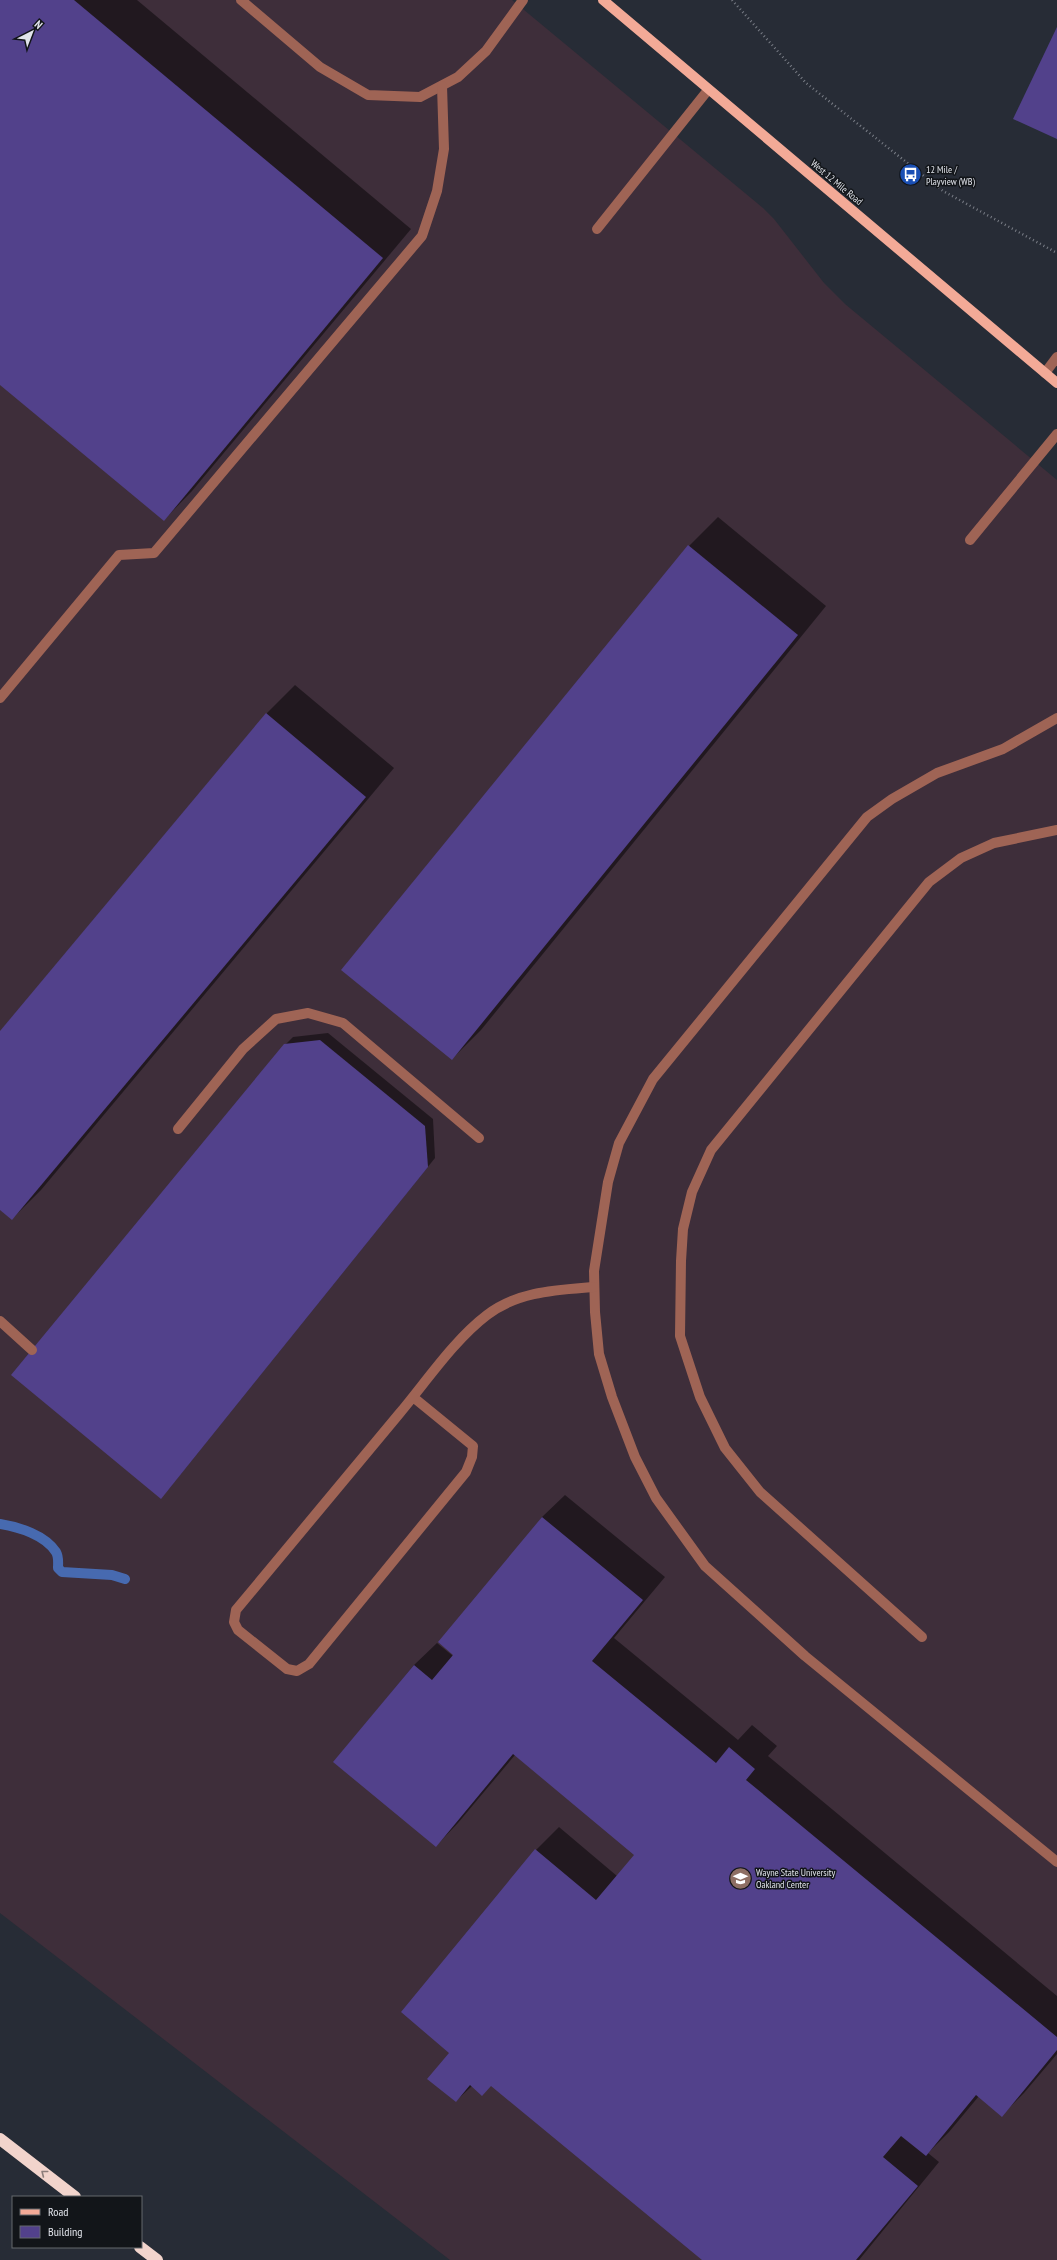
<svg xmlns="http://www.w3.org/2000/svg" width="1057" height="2260" font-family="'PT Sans Narrow',sans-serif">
<rect width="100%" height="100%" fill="#272c36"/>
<polygon fill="#3e2e3a" points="0,0 512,0 763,208 774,219 824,283 845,304 1057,480 1057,2260 450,2260 0,1913"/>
<g fill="#0007">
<polygon points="0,0 137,0 411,229 192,491 164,520 0,383"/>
<polygon points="718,517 826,606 481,1030 452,1059 689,546"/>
<polygon points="295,685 394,768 41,1190 12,1219 0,1209 0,1032 266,714"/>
<polygon points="328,1033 433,1119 435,1158 168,1490 285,1045 293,1037"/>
<polygon points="565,1495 665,1577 614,1638 738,1740 752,1725 777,1746 768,1756 1057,1996 1057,2054 1024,2093 1002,2115 979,2096 949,2132 928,2153 939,2162 859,2260 704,2260 492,2085 472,2086 456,2101 450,2052 536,1850 559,1827 617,1876 636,1855 515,1755 458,1823 436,1846 334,1762 414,1665 437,1643 453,1656 542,1517"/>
</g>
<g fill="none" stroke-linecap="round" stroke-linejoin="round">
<path stroke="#476ab0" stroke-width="10" d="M0,1524C19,1527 45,1535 56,1552C59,1557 58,1563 58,1568L62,1572L112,1575L125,1579"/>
</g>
<g fill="#52418b">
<polygon points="0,0 74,0 383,258 164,521 0,385"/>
<polygon points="1057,27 1057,139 1013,119"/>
<polygon points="688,545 798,635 452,1060 341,970"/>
<polygon points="266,713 366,797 12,1220 0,1210 0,1031"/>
<polygon points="320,1040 425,1126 428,1167 161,1499 11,1375 284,1044"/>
<polygon points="542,1517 643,1600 592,1661 716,1763 729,1747 755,1769 746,1780 1057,2037 1057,2050 1002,2117 976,2095 926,2156 901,2136 883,2157 918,2186 856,2260 702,2260 491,2086 482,2096 470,2085 456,2102 427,2079 449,2053 401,2012 535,1849 596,1900 634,1855 513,1754 436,1847 333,1762 414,1665 432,1680 453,1655 438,1642"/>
</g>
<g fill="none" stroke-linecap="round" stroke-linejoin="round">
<polyline stroke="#7a7e87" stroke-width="2.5" stroke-dasharray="1 3" stroke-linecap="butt" points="732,0 806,83 943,191 1057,253"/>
<g stroke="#9f6455" stroke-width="10">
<polyline points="241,0 320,67 368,95 420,97 458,77 486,51 523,0"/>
<polyline points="597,229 708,90"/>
<polyline points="1045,373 1057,357"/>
<polyline points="970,540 1057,434"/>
<polyline points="0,698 119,555 154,553 422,236 437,191 444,149 442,86"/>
<polyline points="1057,718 1003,749 937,773 892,799 867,817 653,1079 619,1143 608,1182 594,1271 595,1312 599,1354 612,1397 635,1457 656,1498 705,1566 805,1656 1057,1862"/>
<polyline points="178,1129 243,1049 276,1019 308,1013 343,1023 479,1138"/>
<polyline points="0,1321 32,1350"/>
<path d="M413,1397L473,1446L472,1457L466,1472L309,1664L297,1671L287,1669L238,1630L234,1622L236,1610C290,1545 345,1479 399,1414C426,1382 454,1340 487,1315C518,1291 558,1290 594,1287"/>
<polyline points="922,1637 760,1492 725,1448 700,1397 680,1336 681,1261 683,1229 692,1192 711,1150 929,882 961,858 994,843 1057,830"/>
</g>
<polyline stroke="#f3aa97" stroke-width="10" points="603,0 1057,383"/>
<g stroke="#f2d4cc" stroke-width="12">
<polyline points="0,2139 75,2197"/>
<polyline points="140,2247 157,2260"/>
</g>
</g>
<defs><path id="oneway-chevron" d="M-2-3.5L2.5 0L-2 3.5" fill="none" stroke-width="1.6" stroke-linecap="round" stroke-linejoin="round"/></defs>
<use stroke="#8d7e7b" href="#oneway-chevron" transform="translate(44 2173) rotate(-142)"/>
<defs>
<symbol id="bus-disc" viewBox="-11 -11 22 22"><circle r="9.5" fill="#1a4fb4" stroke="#121519"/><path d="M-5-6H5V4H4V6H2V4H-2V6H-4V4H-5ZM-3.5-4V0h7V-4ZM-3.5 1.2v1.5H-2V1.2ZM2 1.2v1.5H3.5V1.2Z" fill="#fff"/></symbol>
<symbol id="school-disc" viewBox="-11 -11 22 22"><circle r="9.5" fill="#8d6e63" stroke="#121519"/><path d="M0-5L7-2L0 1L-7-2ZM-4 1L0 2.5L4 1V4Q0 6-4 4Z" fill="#fff"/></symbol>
</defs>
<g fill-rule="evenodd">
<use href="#bus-disc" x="898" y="162" width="25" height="25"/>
<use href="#school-disc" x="728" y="1866" width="25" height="25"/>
</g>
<g text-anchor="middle" stroke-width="3" stroke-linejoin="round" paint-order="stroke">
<g font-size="10" fill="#e1e4eb" stroke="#121519" text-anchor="start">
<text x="926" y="173">12 Mile /<tspan x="926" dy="12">Playview (WB)</tspan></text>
<text x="756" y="1876">Wayne State University<tspan x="756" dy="12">Oakland Center</tspan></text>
</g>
<g font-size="10" fill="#e1e4eb" stroke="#121519">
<text transform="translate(837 182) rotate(40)" y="4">West 12 Mile Road</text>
</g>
</g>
<rect x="12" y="2196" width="130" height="52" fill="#121519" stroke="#65686d"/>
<rect x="20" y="2209" width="20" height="6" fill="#f3aa97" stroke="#65686d"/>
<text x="48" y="2216" font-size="12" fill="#e1e4eb">Road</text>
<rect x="20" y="2226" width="20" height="12" fill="#52418b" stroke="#65686d"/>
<text x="48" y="2236" font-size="12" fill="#e1e4eb">Building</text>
<g transform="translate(32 32) rotate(42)" stroke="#121519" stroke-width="3" paint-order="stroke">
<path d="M0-3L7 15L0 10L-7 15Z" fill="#e1e4eb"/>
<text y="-6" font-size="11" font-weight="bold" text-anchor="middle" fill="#e1e4eb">N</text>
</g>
</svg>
